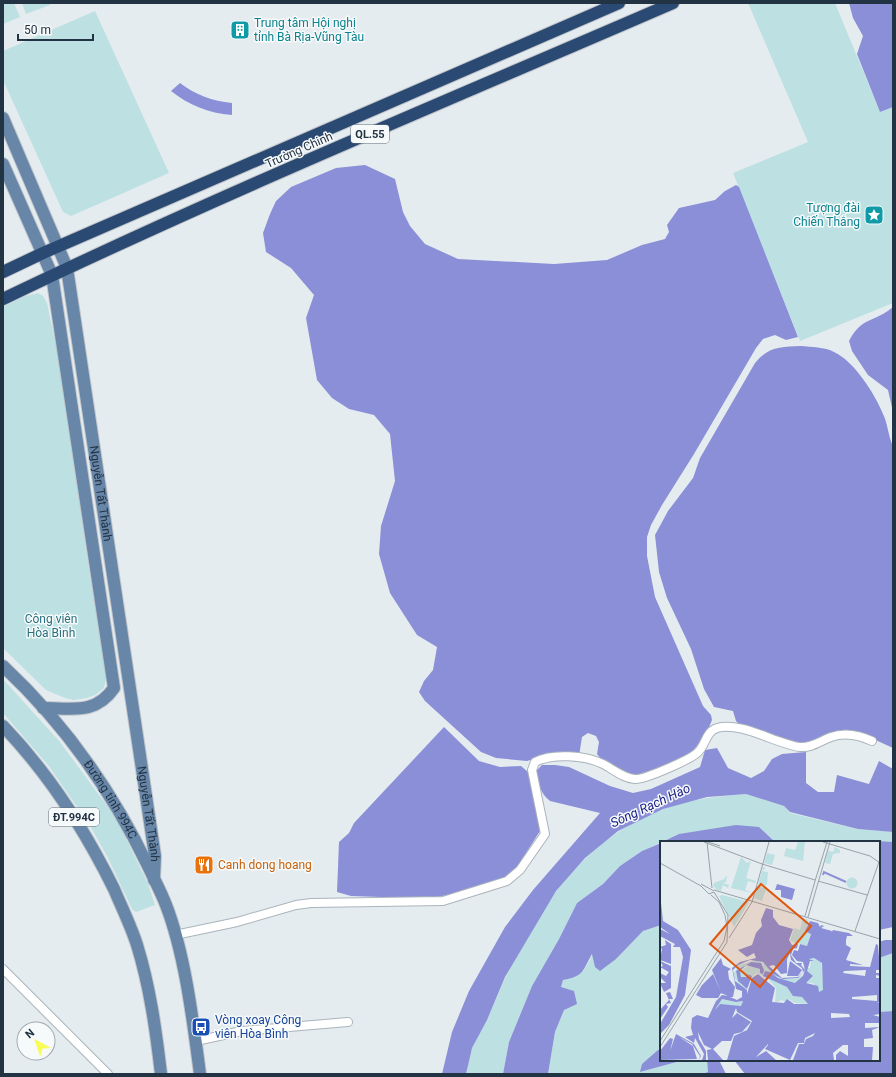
<svg xmlns="http://www.w3.org/2000/svg" width="896" height="1077" font-family="Roboto,sans-serif">
<rect width="100%" height="100%" fill="#e5ecef"/>
<g fill="#bde0e2">
<polygon points="3,3 14,3 20,17 3,24"/>
<polygon points="22,3 49,3 50,5 26,14"/>
<polygon points="748,3 835,3 880,112 893,107 893,303 800,341 733,173 808,142"/>
<polygon points="95,11 169,173 71,216 63,212 3,80 3,51"/>
<polygon points="38,293 43,296 47,303 60,365 89,570 103,650 106,679 104,688 95,695 87,698 74,700 65,698 46,690 3,648 3,307 23,297"/>
<polygon points="3,679 60,742 116,818 148,884 155,905 136,912 132,909 108,858 89,824 48,765 3,713"/>
<path d="M746,794L784,806L790,813L858,829L893,832V842L864,840L860,842H775L759,827L679,834L642,851L620,866L603,884L577,903L559,939L532,986L509,1042L503,1074H466C468,1065 469,1056 472,1048C479,1033 488,1019 494,1004C526,924 578,840 663,809C690,799 718,796 746,794Z"/>
<path d="M661,925V1050H658L641,1072L684,1060H707L708,1072L702,1074H548L555,1032L564,1010L561,987L563,980C583,976 584,971 593,954L616,959L643,931Z"/>
<polygon points="893,953 893,1011 879,1012 879,958"/>
</g>
<g fill="#8a8fd8">
<polygon points="849,3 893,3 893,107 880,112 857,54 863,36 853,18"/>
<path d="M180,83C196,95 212,101 232,103V115C208,113 189,105 171,91Z"/>
<polygon points="365,165 395,179 403,212 410,226 425,244 458,259 554,264 607,260 642,245 665,239 669,232 667,225 679,208 715,200 725,191 736,185 739,187 798,337 786,340 775,335 763,339 756,348 694,454 662,505 651,525 647,537 647,556 655,597 703,706 711,715 712,720 707,732 690,755 681,760 637,775 623,773 601,759 597,754 599,742 596,736 588,733 582,737 579,756 540,757 527,761 496,758 481,752 425,701 419,692 424,681 433,670 437,647 417,635 390,593 379,554 381,526 395,481 390,434 374,415 349,409 332,398 317,380 306,318 314,295 291,268 266,252 263,233 270,214 276,201 291,187 336,168"/>
<path d="M893,307V412L888,390L868,375L852,351L849,341C862,316 874,323 893,307Z"/>
<path d="M801,346C811,347 825,347 834,352C854,361 875,394 883,414C888,424 888,436 893,446V748L869,737L847,732L804,744H794L739,724L736,721L733,711L714,707L704,689L691,649L667,598L659,572L655,535L668,511L693,478L700,458L755,363C769,346 781,347 801,346Z"/>
<polygon points="444,727 479,761 500,767 521,766 528,772 541,826 540,831 517,867 508,877 449,895 428,898 381,897 351,896 337,892 339,842 349,833 354,823"/>
<path d="M717,748L728,768L751,778L764,771L772,759L782,754L806,752V783L818,792H834L837,775L869,784L879,761L893,769V832L858,829L790,812L784,806L746,794L707,797L663,809L618,831L585,858L556,891L505,977L487,1020L472,1048L466,1074H442L452,1032L469,991L505,927L533,890L600,813L550,801C540,793 538,783 536,771L542,765H555L569,767L610,786L633,793L651,789L700,767L705,750Z"/>
<polygon points="736,825 759,827 775,842 662,842 679,834"/>
<polygon points="864,840 893,842 893,927 879,930 879,842 860,842"/>
<path d="M661,843V925L643,931L616,959L600,971L595,967L592,954C582,972 584,976 563,980L561,987L574,991L577,1004L564,1010L555,1032L548,1074H503L509,1042L532,986L559,939L577,903L603,884L620,866L642,851Z"/>
<polygon points="885,940 893,940 893,953 879,958 879,942"/>
<polygon points="893,1011 893,1074 745,1074 734,1060 879,1060 879,1012"/>
<polygon points="658,1050 661,1050 661,1060 684,1060 640,1072 642,1064"/>
<polygon points="707,1060 719,1060 726,1074 702,1074 708,1072"/>
</g>
<g fill="none" stroke-linecap="round" stroke-linejoin="round">
<defs>
<g id="street">
<path d="M175,935L237,922L296,905L311,903L443,901L507,881L520,870L545,834L532,770L535,762C552,753 585,755 603,764C613,769 624,779 636,779C646,779 689,760 697,753C706,746 705,732 717,728C741,721 776,744 800,747C812,748 820,741 831,737C845,732 859,735 872,741"/>
<polyline points="3,969 108,1074"/>
<polyline points="196,1041 242,1031 348,1022"/>
</g>
<g id="primary">
<path id="s1" d="M3,118L67,268L155,856L154,880"/>
<path d="M3,164L52,275L114,688C95,715 73,708 43,708"/>
<path id="s2" d="M3,666C64,723 112,791 148,866C154,879 161,892 166,905C185,954 193,1021 200,1074"/>
<path d="M3,726C49,774 85,830 114,889C122,908 131,926 137,945C150,987 156,1031 161,1074"/>
</g>
<g id="highway">
<polyline points="3,272 43,253 619,3"/>
<path d="M3,299C223,193 449,100 673,3"/>
</g>
</defs>
<use href="#street" stroke="#aab4bc" stroke-width="10"/>
<use href="#primary" stroke="#c1c6cb" stroke-width="14"/>
<use href="#highway" stroke="#c1c6cb" stroke-width="14"/>
<use href="#street" stroke="#fff" stroke-width="8"/>
<use href="#primary" stroke="#6786a8" stroke-width="12"/>
<use href="#highway" stroke="#2b4a73" stroke-width="12"/>
</g>
<defs>
<symbol id="building-square" viewBox="-11 -11 22 22"><rect x="-9" y="-9" width="18" height="18" rx="4" fill="#0f9aa8" stroke="#f7fafb"/><path d="M-4-6H4V6H1V3H-1V6H-4ZM-2.5-4.3h1.7v1.8h-1.7ZM.8-4.3h1.7v1.8H.8ZM-2.5-1h1.7V.8h-1.7ZM.8-1h1.7V.8H.8Z" fill="#fff"/></symbol>
<symbol id="sight-square" viewBox="-11 -11 22 22"><rect x="-9" y="-9" width="18" height="18" rx="4" fill="#0f9aa8" stroke="#f7fafb"/><path d="M0-6L1.8-2.2L6-1.7L2.9 1.2L3.7 5.4L0 3.3L-3.7 5.4L-2.9 1.2L-6-1.7L-1.8-2.2Z" fill="#fff"/></symbol>
<symbol id="restaurant-square" viewBox="-11 -11 22 22"><rect x="-9" y="-9" width="18" height="18" rx="4" fill="#e8710a" stroke="#f7fafb"/><path d="M-5-6h1v4h1v-4h1v4h1v-4h1v5L-1.5 .5V6h-2V.5L-5-1ZM5-6V6H3V1.5H1.5Q1.5-4 5-6Z" fill="#fff"/></symbol>
<symbol id="bus-square" viewBox="-11 -11 22 22"><rect x="-9" y="-9" width="18" height="18" rx="4" fill="#1a4fb4" stroke="#f7fafb"/><path d="M-5-6H5V4H4V6H2V4H-2V6H-4V4H-5ZM-3.5-4V0h7V-4ZM-3.5 1.2v1.5H-2V1.2ZM2 1.2v1.5H3.5V1.2Z" fill="#fff"/></symbol>
</defs>
<g fill-rule="evenodd">
<use href="#building-square" x="229" y="19" width="22" height="22"/>
<use href="#sight-square" x="863" y="204" width="22" height="22"/>
<use href="#restaurant-square" x="193" y="854" width="22" height="22"/>
<use href="#bus-square" x="190" y="1016" width="22" height="22"/>
</g>
<g text-anchor="middle" stroke-width="3" stroke-linejoin="round" paint-order="stroke">
<g fill="#f7fafb" stroke="#626f7b" stroke-width="1">
<rect x="351" y="125" width="38" height="18" rx="3"/>
<rect x="49" y="808" width="50" height="18" rx="3"/>
</g>
<g font-size="11" font-weight="bold" fill="#234">
<text x="370" y="138">QL.55</text>
<text x="74" y="821">ĐT.994C</text>
</g>
<g font-size="12" fill="#0d838f" stroke="#f7fafb" text-anchor="start">
<text x="254" y="27">Trung tâm Hội nghị<tspan x="254" dy="14">tỉnh Bà Rịa-Vũng Tàu</tspan></text>
<text x="860" y="212" text-anchor="end">Tượng đài<tspan x="860" dy="14">Chiến Thắng</tspan></text>
</g>
<g font-size="12" fill="#234" stroke="#f7fafb">
<text transform="translate(299 150) rotate(-24)" y="4">Trường Chinh</text>
<text dy="4" stroke="none"><textPath href="#s1" startOffset="391">Nguyễn Tất Thành</textPath></text>
<text dy="4" stroke="none"><textPath href="#s2" startOffset="172">Đường tỉnh 994C</textPath></text>
<text dy="4" stroke="none"><textPath href="#s1" startOffset="715">Nguyễn Tất Thành</textPath></text>
</g>
<g font-size="12" fill="#29707e" stroke="#f7fafb">
<text x="51" y="623">Công viên<tspan x="51" dy="14">Hòa Bình</tspan></text>
</g>
<g font-size="12" fill="#c56008" stroke="#f7fafb" text-anchor="start">
<text x="218" y="869">Canh dong hoang</text>
</g>
<g font-size="12" fill="#164399" stroke="#f7fafb" text-anchor="start">
<text x="215" y="1024">Vòng xoay Công<tspan x="215" dy="14">viên Hòa Bình</tspan></text>
</g>
<g font-size="13" font-style="italic" fill="#161c86" stroke="#f7fafb">
<text transform="translate(650 805) rotate(-25)" y="5">Sông Rạch Hào</text>
</g>
</g>
<g transform="translate(660 841)">
<rect width="220" height="220" fill="#e5ecef"/>
<path d="M138,1H145L143,20L124,15L126,7L135,9ZM175,6L180,9V12L173,13L170,23L165,22L168,10L173,11ZM107,12L115,14L112,24L104,22ZM81,16L87,22L91,20L86,37L96,40L95,42L88,40L85,49L92,52L71,47ZM103,26L106,27L102,30L108,31L107,44H103L106,46L98,43ZM67,34L66,41L63,42L69,44L68,47L63,44L61,50L57,49L53,45L54,42L64,38ZM186.5 42a5.5 5.5 0 1 1 11 0a5.5 5.5 0 1 1-11 0ZM98,45L106,48L102,60L94,57ZM62,54L89,61L74,86L59,55ZM143,77L149,79L145,90L151,92L147,105L130,100L134,87L140,89ZM153,117L161,121L162,128L164,162L162,164L135,162L128,158L125,161L122,159L115,162L116,147L109,139L97,132L92,136L86,149L79,144L73,134L78,124L96,119L105,123L120,137L136,138L143,134L145,127H150L151,120L154,119L149,118ZM91,121L103,124L100,132V128L89,124L79,131L81,136H90L88,133L92,135L88,146L81,144L76,132ZM145,129L153,136L146,142H153L159,151L162,150L147,162L142,156L133,155L128,146L105,130L127,141L135,142L143,136ZM62,158L76,161L83,160L81,165L58,164L54,171V167Z" fill="#bde0e2" fill-rule="evenodd"/>
<path d="M117,43L135,48L132,59L121,56V49H115ZM0,52L3,80L18,89L31,109L25,154L9,184L0,193V183L16,156L23,116L20,106H13L15,103L0,95V88L10,93L0,86ZM106,67L113,69V76L119,84L133,88L129,99L132,104L138,103L137,107L133,108L131,114L136,122H142L141,124L145,129L143,121L137,120L132,114L134,109L138,110L140,103L147,105L151,93L145,90L150,80L158,82L160,86L161,84L164,85L161,87L172,90L171,92L173,89L189,92L193,95H187L186,99V104L191,107L186,119L203,124L190,123V125L210,126L216,103L218,104L220,129H216V132H220V135L216,134V137H220V161H217L220,162V173L213,174L220,176V182H205V187L220,186L212,189L213,197L204,198V206H213L212,219H176V214L180,210L188,215V204H183L173,212L174,219H133L139,203H144L146,198L153,195L155,192L145,197L144,202H138L130,219L105,208L108,204V203L96,216L106,210L116,219H67L74,195L87,189L92,180L77,171L76,167L72,177L77,172L91,181L82,191L74,193L71,200H62L53,208L63,219H48L47,209L52,208L44,204L38,191L39,198L46,210V219H42L44,213L35,197L34,202L25,196L33,194L31,187L32,177L37,174L48,177L56,160L62,154L68,155L61,152L58,157H42L36,154L42,144L53,133L61,151L52,129L61,117L63,124L71,128L68,130L69,138L75,146L73,156H70L77,159L82,156V150L76,148L72,127L80,121L96,117L94,112L87,116L78,109L92,104L96,92L102,85L101,79ZM130,112L131,119L142,127L143,131L138,136L122,137L109,125L114,124L121,133L127,132V118ZM154,117L162,122L163,149L159,151L158,145L146,142L153,135L147,130L150,120H154L149,118ZM90,119L103,121L113,133L123,138L138,137L145,129L143,135L135,142L118,137L110,131L105,130L103,135L127,146L133,155L142,156L148,163H134L127,158L124,162L112,161L115,147L98,133L92,137L87,153V149L75,140L73,129L78,124ZM206,129L205,135L183,132L184,130ZM217,154V160L192,158V156ZM62,158L76,161L83,160L81,165L60,163L54,170ZM171,172L189,173L190,176L171,177ZM5,99L11,103V123L0,119L2,108L0,106L6,104ZM0,120L11,125V147L4,151L0,142H6L0,136V132L6,135L9,131L0,126L3,125ZM130,120L142,129L138,135H127ZM91,121L101,122L104,129L103,133L100,132V128L86,124L80,130L81,136H90L87,133L92,135L87,148L78,140L76,130ZM10,151L13,158H9L11,162L6,163L8,166L0,178V169L9,159L6,152ZM16,193L34,203L41,215L39,219L40,215L32,203L19,196L33,205L37,218L0,219V210L10,197L13,198L10,210Z" fill="#8a8fd8" fill-rule="evenodd"/>
<path fill="none" stroke="#8a8fd8" stroke-width="2" d="M163,34L164,31L186,41"/>
<path fill="none" stroke="#97a2ab" stroke-width="1" d="M44,1L102,23L155,39M47,1L52,47M48,1L60,5M163,1L210,15L220,22M0,22L41,45L49,53L54,51M155,40L167,1M158,40L207,54M41,43L54,50M54,49L220,98M145,75L155,40M148,76L170,1M195,90L220,18M69,97L92,61L109,1M0,200L64,100L67,86L65,74L59,61L51,54M0,206L67,101L68,74L54,51"/>
<path fill="#de570f" fill-opacity="0.15" stroke="#de570f" stroke-width="2" d="M101,43L151,85L100,146L50,103Z"/>
<rect width="220" height="220" fill="none" stroke="#234" stroke-width="2"/>
</g>
<rect width="896" height="1077" fill="none" stroke="#223344" stroke-width="8"/>
<g transform="translate(36 1041) rotate(320)"><circle r="19" fill="#f7fafb" stroke="#a2aab2"/>
<path d="M0-3L7 15L0 10L-7 15Z" fill="#f8fd56"/>
<text y="-6" font-size="11" font-weight="bold" text-anchor="middle" fill="#223344">N</text>
</g>
<path d="M18 34v6h75v-6" fill="none" stroke="#223344" stroke-width="2"/>
<text x="24" y="34" font-size="12" fill="#223344" stroke="#f7fafb" stroke-width="3" paint-order="stroke">50 m</text>
</svg>
